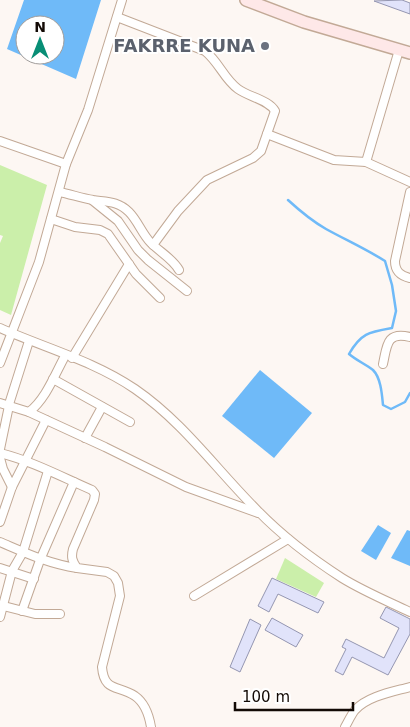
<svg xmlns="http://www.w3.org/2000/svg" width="410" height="727" font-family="'DejaVu Sans',sans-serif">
<rect width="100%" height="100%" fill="#fdf7f3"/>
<g fill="#cbefaa">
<polygon points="0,165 47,185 11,315 0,310 0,243 3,236 0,235"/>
<polygon points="285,558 324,583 316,597 276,579"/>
</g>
<g fill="#6fbaf8" fill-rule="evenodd">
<path d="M24,0H101L76,79L7,49ZM25,25H55V55H25Z"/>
<polygon points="260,370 312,413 274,458 222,416"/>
<polygon points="378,525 391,533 376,560 361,551"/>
<polygon points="407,530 410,531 410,566 391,558"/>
</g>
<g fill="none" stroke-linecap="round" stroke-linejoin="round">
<path stroke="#6fbaf8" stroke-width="2.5" d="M288,200C300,211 312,221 326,229C346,240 366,249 385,261L392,285L396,311L392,328C369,332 361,333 349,354C356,360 365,364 373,370C381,378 382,395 383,405L391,409L405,402L410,393"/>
</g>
<g fill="#e1e3fa" stroke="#9496b1">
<polygon points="402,0 410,3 410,14 374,1"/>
<polygon points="272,578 324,602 318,613 278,594 269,612 258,606"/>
<polygon points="386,607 410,619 410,634 388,675 352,657 343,675 335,671 346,649 342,647 346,639 384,658 399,628 380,618"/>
<polygon points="272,618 303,635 296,647 265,630"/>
<polygon points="250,619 261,625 240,672 230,667"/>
</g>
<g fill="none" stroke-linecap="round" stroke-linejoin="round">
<defs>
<g id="street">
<path d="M117,17L205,51C219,62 224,79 238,89C249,97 269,100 275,111L261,151L253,158L207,180L178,211L153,245"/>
<polyline points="267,134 334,160 366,162 410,182"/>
<polyline points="0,141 66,164"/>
<polyline points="366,162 399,50"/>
<path d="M59,192C70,194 81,198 93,200C107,202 118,201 129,212C138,221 142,234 151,243C160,252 173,259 179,270"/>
<path d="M410,192L395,261C395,272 401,276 410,278"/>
<polyline points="92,200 118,221 138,250 148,260 187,291"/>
<polyline points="51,219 75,227 100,230 108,234 136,274 160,298"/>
<path d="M0,328C45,348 94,361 135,389C183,422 216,469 256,509C281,535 311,558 342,578C363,591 387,601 410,612"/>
<polyline points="72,358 129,264"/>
<polyline points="0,363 39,262 66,164 88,110 122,0"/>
<path d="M383,364C387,346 386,331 410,337"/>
<polyline points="53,379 130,422"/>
<path d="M0,403L29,412C46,399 55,374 65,356"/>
<polyline points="29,412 105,447 186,487 258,513"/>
<polyline points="85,438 102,407"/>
<polyline points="0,449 10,401 29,341"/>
<path d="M0,453C32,461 62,477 92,490L95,494L94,500L73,549C71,557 72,561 77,568L107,572L114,576L118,583L120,596L102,667C104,692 118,685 135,696C145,703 149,715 151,727"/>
<polyline points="0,458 3,469 12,487"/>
<polyline points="0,522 12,487 46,420"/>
<path d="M0,542C26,553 49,564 77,568"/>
<polyline points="0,568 34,579"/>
<polyline points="194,596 288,539"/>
<polyline points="0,605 35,614 60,614"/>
<polyline points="22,611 40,560 74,482"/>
<polyline points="0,617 12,571 23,552 48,471"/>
<path d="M345,727C348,722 351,715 355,710C368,696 392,692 410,687"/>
</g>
<polyline id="secondary" points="246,0 304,22 410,53"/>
</defs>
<use href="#street" stroke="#c2a996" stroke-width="10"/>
<use href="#secondary" stroke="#c2a996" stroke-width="14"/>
<use href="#street" stroke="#fff" stroke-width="8"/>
<use href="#secondary" stroke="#fee8e8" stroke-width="11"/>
</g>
<circle fill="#6b7280" stroke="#fff" stroke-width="2" cx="265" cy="46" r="5"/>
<g text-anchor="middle" stroke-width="4" stroke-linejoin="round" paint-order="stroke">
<g font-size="18" font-weight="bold" fill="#5b616d" stroke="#fff" text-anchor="end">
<text x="255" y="52">FAKRRE KUNA</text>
</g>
</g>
<g transform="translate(40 40)"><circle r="24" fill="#ffffff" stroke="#a19d9b"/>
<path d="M0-4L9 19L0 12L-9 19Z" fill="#088e76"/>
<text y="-8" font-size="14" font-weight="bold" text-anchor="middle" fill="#130a05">N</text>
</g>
<path d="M235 702v8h118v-8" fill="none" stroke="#130a05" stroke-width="2.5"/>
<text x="242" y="702" font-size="15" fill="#130a05" stroke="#ffffff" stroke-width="4" paint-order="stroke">100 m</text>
</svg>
